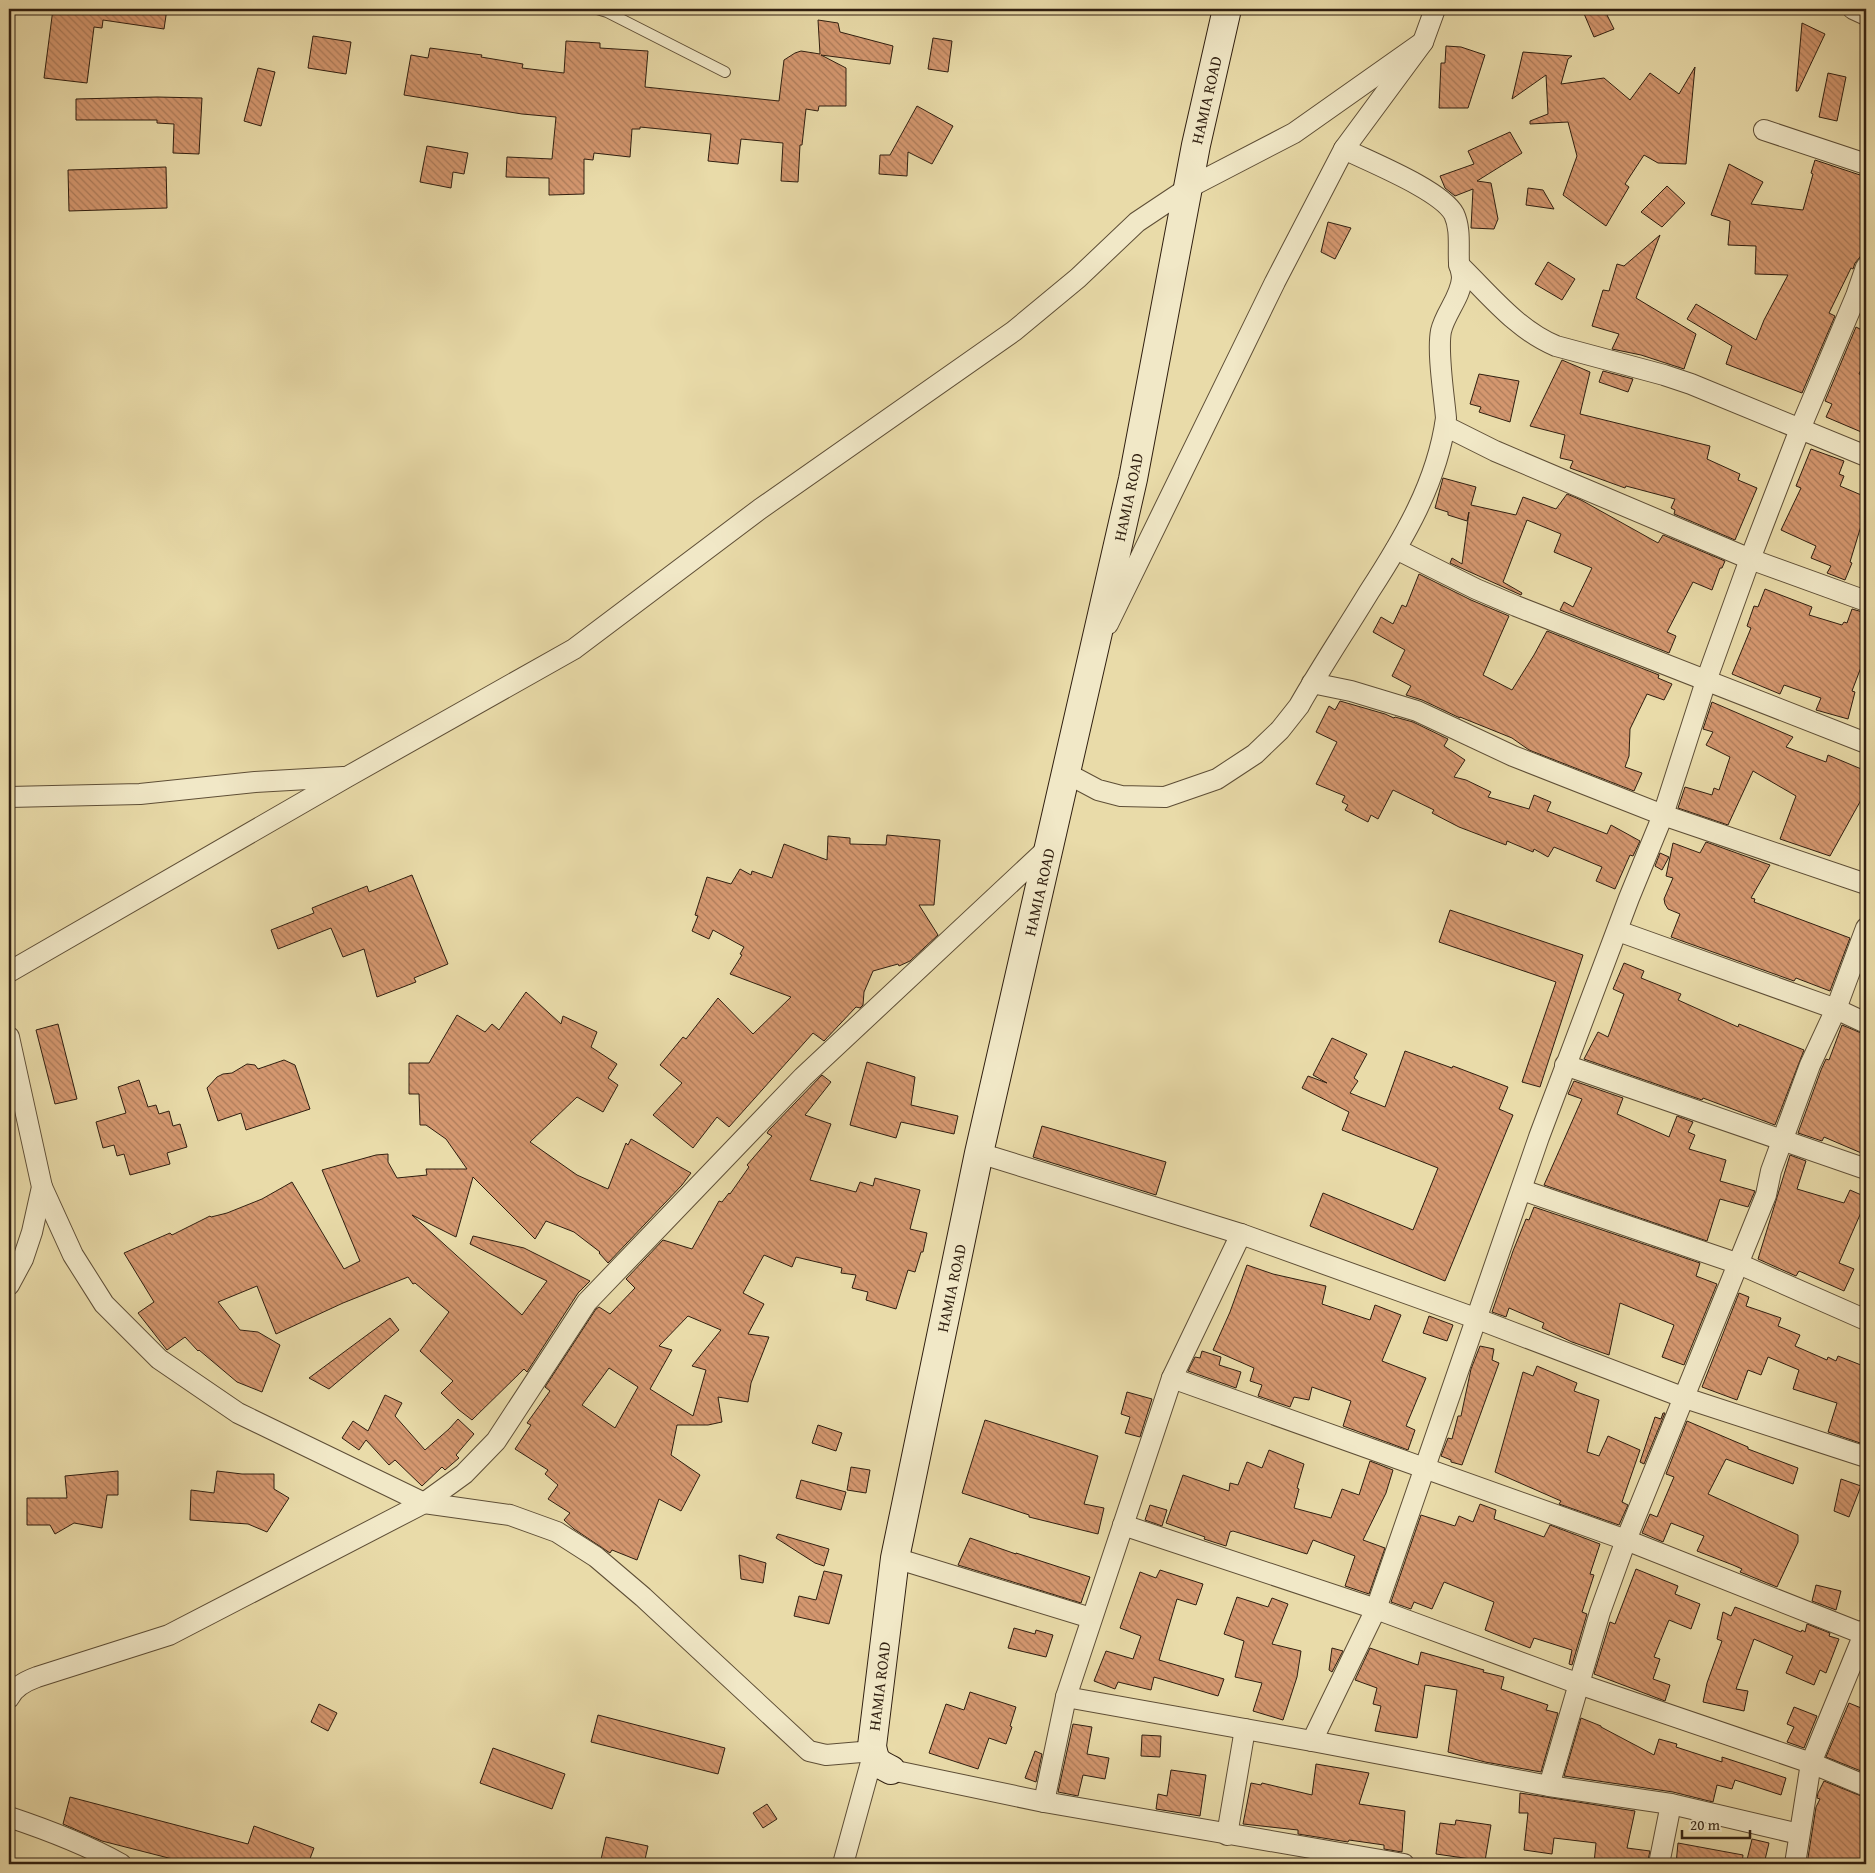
<svg xmlns="http://www.w3.org/2000/svg" width="1875" height="1873" font-family="'Gentium Book Plus',serif">
<defs>
<pattern id="building-back-hatch" width="6" height="6" patternUnits="userSpaceOnUse" patternTransform="scale(1.25)"><rect width="6" height="6" fill="#d4976f"/><path d="M-1 5l2 2M0 0l6 6M5-1l2 2" fill="none" stroke="#ac7b5a"/></pattern>
</defs>
<rect width="100%" height="100%" fill="#e9dba9"/>
<filter id="stains"><feTurbulence type="fractalNoise" baseFrequency=".004" numOctaves="4"/><feColorMatrix values="0 0 0 0 .2 0 0 0 0 .09 0 0 0 0 .02 0 0 0 .5 -.17"/></filter>
<radialGradient id="worn" r=".72"><stop offset=".6" stop-color="#630" stop-opacity="0"/><stop offset="1" stop-color="#630" stop-opacity=".3"/></radialGradient>
<g fill="url(#building-back-hatch)" stroke="#301f10" fill-rule="evenodd">
<polygon points="53,9 167,9 164,29 103,20 102,28 94,27 87,83 44,78"/>
<polygon points="1582,9 1604,9 1614,29 1594,37"/>
<polygon points="818,20 838,23 840,32 893,46 890,64 821,55 846,68 846,106 819,106 818,111 806,109 802,145 800,145 798,182 781,181 783,143 741,139 738,164 708,161 711,134 640,127 640,129 632,129 630,157 594,153 593,160 584,159 584,194 549,195 549,178 506,177 507,157 552,159 556,117 522,114 404,95 411,55 428,58 430,48 482,55 481,57 523,64 522,68 564,73 566,41 600,43 600,48 648,51 645,87 779,101 784,60 795,53 801,51 820,54"/>
<polygon points="1802,23 1825,34 1798,91 1796,91"/>
<polygon points="313,36 351,42 346,74 308,68"/>
<polygon points="933,38 952,41 948,72 928,69"/>
<polygon points="1446,46 1461,47 1485,55 1468,108 1439,108 1441,63 1445,63"/>
<polygon points="1523,52 1572,56 1568,59 1561,84 1604,78 1630,100 1650,73 1679,94 1695,67 1686,164 1658,163 1644,155 1625,184 1629,187 1606,226 1563,195 1577,156 1568,122 1530,124 1530,121 1548,114 1546,75 1512,99"/>
<polygon points="258,68 275,72 261,126 244,121"/>
<polygon points="1828,73 1846,77 1837,121 1819,117"/>
<polygon points="157,97 202,98 199,154 173,153 174,124 157,123 157,120 76,120 76,99"/>
<polygon points="917,106 953,126 932,164 908,152 907,176 879,174 880,155 890,155"/>
<polygon points="1510,132 1522,153 1477,181 1491,183 1498,219 1494,229 1471,228 1473,189 1455,196 1445,188 1440,176 1474,164 1468,151"/>
<polygon points="427,146 468,153 464,174 453,172 451,188 420,182"/>
<polygon points="1815,160 1866,177 1866,242 1860,257 1855,263 1853,269 1851,268 1829,313 1835,316 1802,393 1726,364 1732,346 1687,319 1696,304 1756,340 1764,320 1788,275 1755,274 1756,246 1728,245 1730,221 1711,215 1729,164 1763,182 1751,204 1803,210 1813,174 1811,173"/>
<polygon points="166,167 167,208 69,211 68,170"/>
<polygon points="1667,186 1685,203 1662,227 1641,212"/>
<polygon points="1528,188 1543,190 1554,209 1526,205"/>
<polygon points="1328,222 1351,228 1335,259 1321,252"/>
<polygon points="1660,235 1636,298 1696,334 1684,369 1641,355 1612,349 1619,334 1592,326 1603,290 1609,291 1617,264 1624,266"/>
<polygon points="1548,262 1575,279 1562,300 1535,284"/>
<polygon points="1856,327 1866,332 1866,359 1859,374 1866,377 1866,434 1826,417 1832,404 1825,401"/>
<polygon points="1562,360 1590,372 1580,414 1710,446 1707,459 1740,474 1738,480 1757,488 1735,540 1674,514 1675,510 1671,508 1675,499 1626,486 1625,488 1570,468 1573,461 1560,458 1565,435 1530,426"/>
<polygon points="1603,371 1633,379 1628,392 1599,382"/>
<polygon points="1479,374 1519,381 1510,422 1479,412 1481,407 1470,404"/>
<polygon points="1811,449 1844,461 1839,474 1844,476 1840,486 1866,497 1866,529 1861,526 1850,562 1852,563 1845,580 1827,573 1831,566 1811,558 1816,546 1781,530 1801,488 1796,486"/>
<polygon points="1443,478 1476,487 1471,505 1516,515 1523,497 1556,509 1567,494 1581,500 1658,543 1663,535 1725,561 1722,568 1720,568 1712,590 1693,582 1667,632 1676,636 1669,653 1560,610 1564,602 1573,607 1592,568 1554,552 1561,534 1527,520 1503,582 1522,593 1521,595 1450,563 1452,558 1462,564 1469,512 1467,521 1448,515 1448,512 1435,508"/>
<polygon points="1419,574 1471,600 1509,616 1483,675 1512,690 1534,655 1547,631 1659,675 1658,678 1672,684 1664,700 1647,694 1630,729 1629,756 1625,767 1642,773 1634,791 1529,750 1512,738 1460,717 1460,718 1422,700 1406,695 1411,686 1392,676 1405,650 1373,632 1381,617 1393,624 1402,605 1406,607"/>
<polygon points="1765,589 1812,607 1809,615 1842,625 1844,622 1847,623 1852,609 1866,613 1866,654 1852,691 1855,692 1848,719 1816,710 1821,698 1784,685 1780,694 1732,674 1751,628 1747,626 1754,606 1758,607"/>
<polygon points="1340,701 1385,714 1394,718 1395,717 1413,722 1448,739 1444,746 1465,760 1454,777 1466,780 1491,792 1488,797 1529,809 1534,795 1551,802 1547,811 1607,834 1611,825 1640,841 1633,856 1630,855 1615,889 1596,881 1602,867 1554,847 1548,857 1534,849 1533,852 1507,841 1506,845 1459,827 1432,813 1434,810 1393,790 1378,819 1371,815 1368,822 1345,810 1348,805 1342,802 1345,796 1316,784 1337,742 1316,732 1329,706 1335,710"/>
<polygon points="1712,702 1793,737 1786,747 1826,762 1828,755 1866,771 1866,791 1830,856 1780,839 1796,796 1753,771 1728,825 1678,808 1685,787 1712,795 1714,788 1719,790 1730,757 1706,745 1713,732 1703,729"/>
<polygon points="887,835 940,840 934,905 919,905 938,935 910,961 899,966 898,964 873,971 864,992 863,1005 860,1008 856,1007 824,1041 813,1033 729,1127 717,1117 693,1148 653,1115 682,1083 660,1065 683,1037 686,1039 718,998 753,1034 791,997 730,974 742,955 740,954 744,947 713,930 709,939 692,931 698,916 695,915 707,877 731,884 740,869 751,875 752,871 772,878 784,844 827,860 828,836 850,838 850,844 886,845"/>
<polygon points="1706,842 1770,865 1751,898 1755,899 1754,902 1850,938 1830,991 1796,978 1794,981 1671,937 1680,914 1668,909 1665,904 1664,899 1673,878 1666,876 1673,843 1700,853"/>
<polygon points="1660,853 1669,857 1662,870 1655,866"/>
<polygon points="412,875 448,964 414,978 416,982 377,997 364,949 343,957 331,928 278,949 271,930 314,913 312,908 367,886 369,892"/>
<polygon points="1450,910 1583,955 1540,1087 1522,1082 1556,982 1439,942"/>
<polygon points="1624,963 1644,971 1641,978 1681,994 1678,1000 1738,1027 1739,1024 1804,1050 1775,1125 1703,1098 1702,1100 1584,1059 1598,1032 1608,1037 1624,994 1613,989"/>
<polygon points="526,992 561,1024 563,1016 597,1032 591,1047 617,1064 608,1078 618,1085 603,1112 577,1097 530,1142 577,1175 608,1189 626,1143 628,1145 631,1139 691,1173 682,1185 608,1263 599,1253 600,1252 574,1232 546,1221 535,1239 473,1177 456,1237 412,1215 522,1315 547,1281 470,1244 473,1236 524,1248 590,1281 578,1293 527,1372 524,1369 472,1420 459,1410 441,1393 453,1381 420,1351 449,1312 415,1283 413,1284 408,1277 343,1303 276,1334 257,1286 218,1302 240,1330 258,1332 280,1345 262,1392 237,1382 199,1350 198,1351 185,1337 167,1350 138,1313 154,1302 124,1253 170,1233 172,1235 210,1216 211,1217 227,1213 262,1199 292,1182 344,1269 360,1261 322,1170 376,1155 388,1154 388,1162 397,1178 427,1175 426,1169 467,1169 446,1139 426,1125 420,1125 419,1094 409,1094 409,1063 429,1063 457,1015 485,1032 492,1024 499,1030"/>
<polygon points="58,1024 77,1099 55,1104 36,1030"/>
<polygon points="1842,1025 1866,1035 1866,1155 1824,1137 1822,1141 1798,1133 1821,1070 1826,1059 1829,1060"/>
<polygon points="1332,1038 1367,1054 1354,1078 1358,1081 1350,1093 1385,1107 1405,1051 1452,1068 1453,1066 1508,1087 1499,1109 1513,1115 1445,1281 1310,1226 1323,1193 1413,1230 1438,1168 1342,1130 1349,1112 1302,1088 1308,1076 1327,1083 1313,1075"/>
<polygon points="284,1060 295,1065 310,1109 246,1130 241,1113 218,1121 207,1088 217,1077 223,1074 232,1073 247,1064 255,1065 258,1069"/>
<polygon points="867,1062 915,1077 911,1105 958,1116 954,1134 901,1122 896,1138 850,1125"/>
<path d="M822,1075L831,1082L805,1115L831,1124L810,1180L856,1192L860,1182L873,1186L875,1178L920,1190L910,1229L927,1233L923,1252H921L915,1272L908,1270L896,1309L866,1300L868,1292L852,1288L856,1275L841,1273L842,1268L796,1257L792,1267L764,1255L743,1293L764,1304L748,1334L769,1337L751,1383L748,1402L718,1397L722,1422L708,1425H677L671,1455L700,1475L681,1511L659,1499L637,1560L612,1550L610,1553L574,1529L564,1520L570,1513L548,1499L558,1485L545,1474L548,1470L515,1449L531,1425L527,1423L550,1391L545,1387L596,1309L599,1307L610,1314L635,1288L626,1279L663,1240L692,1249L719,1201L722,1202L729,1193L730,1194L749,1167L747,1165L772,1136L767,1133L769,1130ZM688,1316L721,1330L692,1366L706,1370L693,1416L650,1389L672,1350L659,1346ZM609,1368L638,1387L615,1428L582,1405Z"/>
<polygon points="139,1080 148,1107 156,1105 159,1114 169,1111 173,1126 180,1124 187,1147 167,1153 170,1164 130,1175 124,1154 117,1156 114,1145 103,1148 96,1122 126,1113 118,1087"/>
<polygon points="1574,1081 1623,1098 1617,1114 1669,1137 1677,1116 1693,1122 1688,1132 1695,1135 1689,1149 1726,1160 1720,1181 1755,1191 1748,1207 1720,1199 1707,1241 1544,1185 1582,1099 1568,1094"/>
<polygon points="1042,1126 1166,1162 1156,1195 1033,1157"/>
<polygon points="1790,1155 1806,1161 1797,1189 1844,1203 1850,1190 1866,1197 1866,1201 1839,1263 1854,1269 1844,1291 1799,1271 1796,1276 1758,1259"/>
<polygon points="1534,1207 1700,1263 1696,1276 1717,1284 1684,1365 1662,1357 1674,1325 1620,1303 1609,1355 1572,1342 1542,1328 1544,1323 1509,1308 1506,1317 1492,1312 1513,1251 1526,1219 1529,1220"/>
<polygon points="1247,1265 1273,1274 1326,1286 1322,1304 1370,1320 1375,1305 1401,1315 1382,1361 1426,1378 1406,1426 1415,1430 1408,1450 1343,1426 1351,1401 1312,1387 1309,1400 1294,1397 1290,1407 1258,1396 1262,1385 1250,1381 1254,1368 1213,1350 1230,1312"/>
<polygon points="1739,1293 1749,1297 1746,1306 1781,1318 1778,1326 1800,1335 1795,1346 1827,1360 1828,1357 1836,1361 1838,1356 1866,1367 1866,1445 1828,1432 1837,1403 1793,1389 1799,1370 1768,1357 1761,1375 1748,1370 1737,1400 1702,1387"/>
<polygon points="1429,1316 1453,1325 1447,1341 1423,1333"/>
<polygon points="390,1318 399,1330 329,1389 309,1378"/>
<polygon points="1480,1346 1494,1349 1492,1360 1499,1363 1462,1465 1451,1462 1451,1460 1441,1456 1448,1438 1452,1439 1458,1416 1461,1416 1471,1369"/>
<polygon points="1202,1351 1221,1357 1219,1365 1241,1372 1236,1388 1188,1371 1195,1357 1200,1358"/>
<polygon points="1537,1366 1577,1383 1574,1391 1599,1400 1587,1452 1599,1456 1608,1436 1640,1450 1622,1502 1628,1505 1619,1525 1559,1504 1561,1501 1495,1472 1523,1372 1533,1376"/>
<polygon points="1127,1392 1152,1399 1140,1437 1125,1433 1130,1417 1121,1414"/>
<polygon points="385,1395 402,1403 395,1416 425,1450 449,1429 458,1419 474,1434 456,1455 459,1458 445,1470 442,1467 422,1486 395,1460 389,1465 366,1440 359,1450 342,1438 353,1421 368,1431"/>
<polygon points="1663,1413 1665,1413 1644,1464 1640,1462 1655,1417 1661,1419"/>
<polygon points="985,1420 1098,1456 1084,1504 1104,1508 1098,1534 1029,1517 1029,1515 962,1493"/>
<polygon points="1687,1421 1748,1447 1748,1449 1798,1468 1793,1484 1726,1459 1708,1494 1798,1535 1798,1542 1777,1587 1740,1572 1742,1569 1733,1565 1697,1551 1704,1536 1671,1523 1663,1542 1642,1533 1650,1514 1657,1517 1674,1477 1666,1474"/>
<polygon points="818,1425 842,1433 836,1451 812,1443"/>
<polygon points="1269,1450 1304,1464 1297,1488 1299,1489 1294,1508 1331,1518 1342,1489 1359,1495 1370,1461 1393,1470 1386,1493 1363,1540 1385,1548 1369,1594 1345,1586 1355,1556 1313,1540 1307,1554 1233,1531 1230,1532 1226,1546 1204,1539 1205,1537 1166,1523 1183,1475 1229,1491 1230,1483 1238,1485 1247,1462 1262,1468"/>
<polygon points="851,1467 870,1470 866,1493 847,1490"/>
<polygon points="118,1471 118,1495 107,1495 102,1528 74,1523 55,1534 50,1525 27,1525 27,1498 67,1498 65,1476"/>
<polygon points="217,1471 242,1474 274,1474 274,1489 289,1498 267,1532 248,1524 190,1520 191,1490 214,1493"/>
<polygon points="1841,1479 1861,1486 1849,1517 1834,1511"/>
<polygon points="801,1480 846,1492 841,1510 796,1498"/>
<polygon points="1480,1504 1496,1510 1494,1519 1544,1537 1550,1525 1600,1544 1590,1574 1594,1575 1582,1612 1587,1614 1572,1665 1569,1664 1572,1650 1534,1638 1530,1648 1485,1630 1494,1602 1444,1582 1432,1609 1414,1602 1411,1609 1391,1602 1421,1515 1455,1526 1459,1516 1473,1522"/>
<polygon points="1150,1505 1167,1510 1162,1526 1145,1520"/>
<polygon points="778,1534 829,1549 824,1566 815,1563 776,1538"/>
<polygon points="970,1538 1016,1554 1016,1553 1090,1577 1081,1603 958,1565"/>
<polygon points="739,1555 766,1563 763,1583 741,1579"/>
<polygon points="1636,1569 1678,1586 1675,1594 1700,1604 1691,1629 1669,1620 1654,1657 1660,1659 1653,1679 1670,1685 1665,1701 1594,1674 1610,1622 1615,1624"/>
<polygon points="1160,1570 1203,1584 1196,1605 1177,1599 1159,1660 1224,1679 1218,1696 1154,1677 1151,1690 1118,1682 1115,1689 1094,1681 1106,1651 1133,1659 1141,1636 1120,1628 1140,1572 1156,1578"/>
<polygon points="824,1571 842,1575 829,1624 794,1616 799,1596 816,1600"/>
<polygon points="1816,1585 1841,1591 1836,1610 1812,1601"/>
<polygon points="1237,1597 1268,1607 1272,1598 1288,1604 1272,1644 1301,1651 1297,1677 1283,1720 1253,1711 1262,1683 1235,1677 1244,1641 1224,1634"/>
<polygon points="1735,1607 1801,1632 1802,1630 1805,1632 1807,1624 1830,1633 1829,1636 1839,1639 1826,1673 1820,1670 1814,1685 1786,1673 1793,1656 1754,1639 1736,1689 1748,1691 1744,1711 1703,1702 1707,1683 1722,1641 1717,1639 1723,1612 1731,1616"/>
<polygon points="1014,1628 1035,1634 1036,1630 1053,1635 1046,1657 1008,1648"/>
<polygon points="1332,1648 1343,1651 1332,1672 1329,1670"/>
<polygon points="1370,1648 1418,1665 1421,1652 1484,1670 1483,1672 1504,1677 1501,1689 1548,1705 1546,1710 1558,1713 1541,1772 1485,1762 1448,1752 1457,1690 1425,1685 1417,1738 1375,1731 1381,1706 1373,1704 1377,1688 1355,1680"/>
<polygon points="970,1692 1016,1707 1010,1726 1012,1727 1006,1744 989,1738 978,1769 929,1753 946,1704 964,1710"/>
<polygon points="1849,1703 1866,1710 1866,1773 1826,1757"/>
<polygon points="319,1704 337,1713 328,1731 311,1722"/>
<polygon points="1794,1707 1817,1716 1804,1748 1787,1742 1794,1727 1787,1724"/>
<polygon points="598,1715 725,1748 718,1774 591,1742"/>
<polygon points="1581,1718 1601,1726 1601,1727 1654,1755 1659,1739 1677,1744 1676,1747 1722,1762 1722,1757 1786,1778 1781,1795 1735,1780 1732,1789 1717,1785 1713,1802 1673,1792 1564,1776"/>
<polygon points="1073,1724 1092,1727 1087,1754 1109,1758 1105,1779 1083,1775 1078,1796 1058,1792"/>
<polygon points="1142,1735 1161,1736 1160,1757 1141,1756"/>
<polygon points="493,1748 565,1774 552,1809 480,1783"/>
<polygon points="1035,1751 1042,1754 1036,1782 1025,1778"/>
<polygon points="1316,1764 1369,1773 1359,1804 1405,1811 1402,1852 1384,1849 1384,1845 1349,1840 1348,1842 1298,1834 1298,1830 1243,1824 1251,1783 1261,1785 1262,1783 1312,1795"/>
<polygon points="1171,1770 1206,1775 1200,1816 1156,1809 1158,1794 1167,1796"/>
<polygon points="1824,1781 1866,1798 1866,1864 1807,1864 1816,1807 1820,1799 1817,1798 1818,1793"/>
<polygon points="1520,1793 1635,1811 1627,1848 1650,1851 1647,1864 1594,1863 1596,1843 1554,1838 1552,1854 1524,1850 1528,1813 1519,1813"/>
<polygon points="70,1797 248,1844 254,1826 314,1848 308,1864 192,1864 102,1841 63,1824"/>
<polygon points="767,1804 777,1819 763,1828 753,1813"/>
<polygon points="1456,1820 1491,1825 1485,1861 1436,1854 1440,1823 1455,1825"/>
<polygon points="606,1837 648,1846 644,1864 600,1864"/>
<polygon points="1752,1839 1769,1843 1764,1864 1746,1864"/>
<polygon points="1678,1843 1743,1855 1742,1864 1676,1864"/>
</g>
<g fill="none" stroke-linecap="round" stroke-linejoin="round">
<defs>
<polyline id="lane" points="597,9 607,12 725,72"/>
<g id="street">
<polyline points="1853,9 1866,15"/>
<polyline points="1764,130 1866,164"/>
<path d="M1459,265C1489,294 1517,330 1556,346L1664,375L1691,384L1866,456"/>
<polyline points="1445,426 1495,451 1750,559 1866,601"/>
<polyline points="1396,549 1476,589 1516,606 1866,743"/>
<polyline points="1108,624 1275,282 1344,149 1423,42 1435,9"/>
<polyline points="1312,683 1351,691 1417,711 1513,756 1663,815 1866,884"/>
<path d="M1066,773L1098,790L1121,796L1165,797L1217,779L1255,754L1280,730L1299,706C1321,667 1346,630 1369,592C1404,538 1437,483 1446,418C1444,395 1437,352 1441,331C1445,313 1461,297 1462,278C1462,273 1460,268 1459,263C1458,247 1461,229 1454,214C1441,190 1370,162 1344,149"/>
<polyline points="9,797 140,794 255,782 343,777"/>
<polyline points="1618,931 1836,1009 1866,1023"/>
<polyline points="9,972 347,777 574,649 760,509 1014,331 1078,278 1137,222 1188,188 1294,133 1423,42"/>
<polyline points="9,1037 42,1187 32,1232 23,1259 9,1285"/>
<polyline points="1565,1065 1866,1169"/>
<polyline points="979,1153 1241,1234 1475,1318 1685,1398 1866,1457"/>
<polyline points="42,1187 73,1255 104,1304 159,1359 238,1413 424,1503 510,1515 557,1532 596,1557 643,1597 809,1751 826,1755 873,1751"/>
<polyline points="1522,1190 1739,1264 1866,1320"/>
<polyline points="1172,1378 1626,1540 1866,1635"/>
<polyline points="1123,1525 1376,1609 1579,1684 1811,1763 1866,1786"/>
<polyline points="895,1558 1091,1618"/>
<polyline points="1066,1697 1312,1741 1549,1786 1671,1804 1799,1834"/>
<path d="M9,1698C14,1687 26,1681 37,1677L169,1635L424,1503L464,1474L496,1441L587,1302L803,1077L1049,847"/>
<polyline points="1312,1741 1376,1609 1539,1137 1629,898 1663,815 1706,681 1750,559 1800,429 1856,296 1866,267"/>
<polyline points="891,1770 1044,1802 1404,1864"/>
<polyline points="1549,1786 1600,1612 1626,1540 1766,1195 1771,1171 1810,1065 1836,1009 1866,928"/>
<polyline points="1044,1802 1066,1697 1172,1378 1241,1234"/>
<path d="M9,1817C48,1830 85,1844 121,1864"/>
<polyline points="1227,1835 1245,1729"/>
<polyline points="843,1864 873,1755"/>
<polyline points="1659,1864 1671,1804"/>
<polyline points="1795,1864 1811,1763 1866,1629"/>
</g>
<path id="secondary" d="M891,1770C877,1763 875,1762 872,1746L895,1558L979,1153L1133,479L1196,145L1227,9"/>
</defs>
<use href="#lane" stroke="#5e4e36" stroke-width="12"/>
<use href="#street" stroke="#5e4e36" stroke-width="22"/>
<use href="#secondary" stroke="#301f10" stroke-width="30"/>
<use href="#lane" stroke="#f1e8c7" stroke-width="10"/>
<use href="#street" stroke="#f1e8c7" stroke-width="20"/>
<use href="#secondary" stroke="#f1e8c7" stroke-width="28"/>
</g>
<g text-anchor="middle" stroke-width="4" stroke-linejoin="round" paint-order="stroke">
<g font-size="16" fill="#301f10" stroke="#f1e8c7">
<text transform="translate(1206 100) rotate(-77)" y="6">HAMIA ROAD</text>
<text transform="translate(1128 497) rotate(-78)" y="6">HAMIA ROAD</text>
<text transform="translate(1039 892) rotate(-77)" y="6">HAMIA ROAD</text>
<text transform="translate(951 1288) rotate(-78)" y="6">HAMIA ROAD</text>
<text transform="translate(879 1686) rotate(-83)" y="6">HAMIA ROAD</text>
</g>
</g>
<rect width="1875" height="1873" fill="none" stroke="#e9dba9" stroke-width="30"/>
<rect x="10" y="10" width="1855" height="1853" fill="none" stroke="#301f10" stroke-width="2.5"/>
<rect x="15" y="15" width="1845" height="1843" fill="none" stroke="#301f10"/>
<path d="M1682 1830v8h68v-8" fill="none" stroke="#301f10" stroke-width="2.5"/>
<text x="1690" y="1830" font-size="15" fill="#301f10" stroke="#f1e8c7" stroke-width="4" paint-order="stroke">20 m</text>
<rect width="100%" height="100%" filter="url(#stains)"/>
<rect width="100%" height="100%" fill="url(#worn)"/>
</svg>
